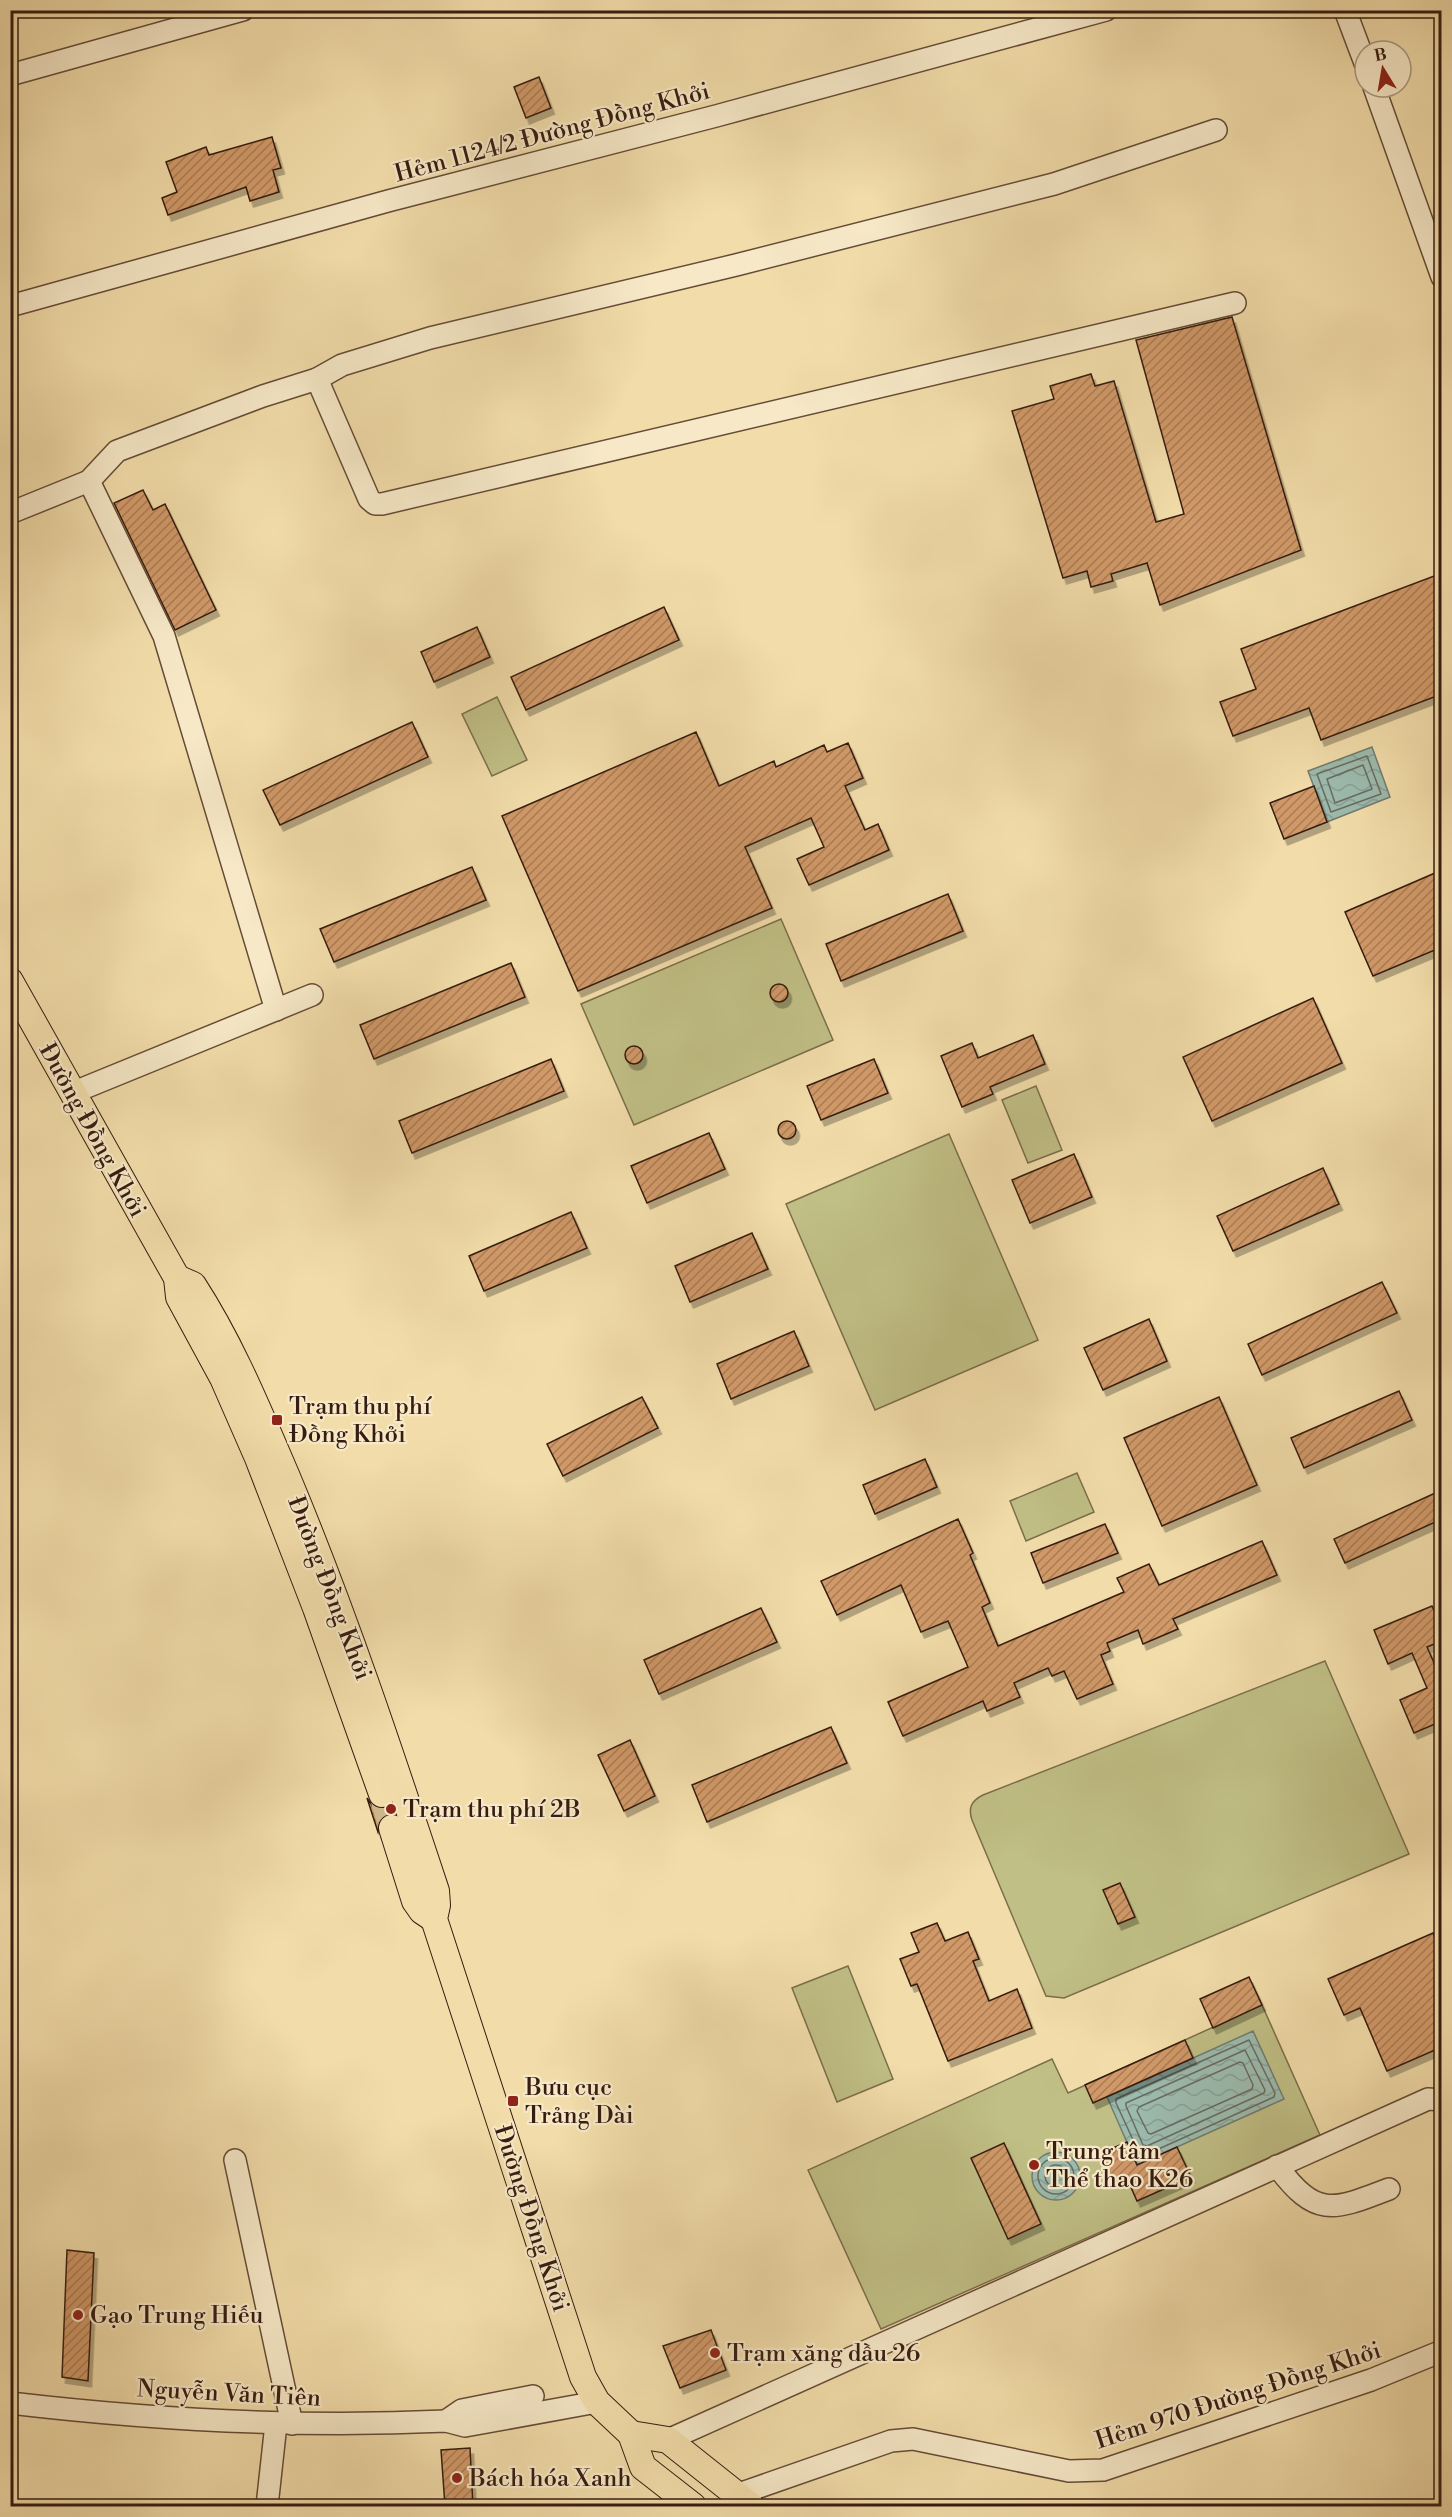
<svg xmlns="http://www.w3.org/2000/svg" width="1452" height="2517" font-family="'Libre Bodoni',serif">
<defs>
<pattern id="water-waves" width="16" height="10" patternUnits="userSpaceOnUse" patternTransform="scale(1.5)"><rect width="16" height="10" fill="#9cbbae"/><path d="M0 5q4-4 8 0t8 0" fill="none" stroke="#87a095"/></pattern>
<pattern id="building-hatch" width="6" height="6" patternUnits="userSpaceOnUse" patternTransform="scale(1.5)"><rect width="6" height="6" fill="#d19968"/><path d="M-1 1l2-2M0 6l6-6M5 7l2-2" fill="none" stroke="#aa7c54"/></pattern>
<filter id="shadow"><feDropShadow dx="3.5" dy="6" stdDeviation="0" flood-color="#0004"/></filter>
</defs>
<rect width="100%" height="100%" fill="#f2ddaa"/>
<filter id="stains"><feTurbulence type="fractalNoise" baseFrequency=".00333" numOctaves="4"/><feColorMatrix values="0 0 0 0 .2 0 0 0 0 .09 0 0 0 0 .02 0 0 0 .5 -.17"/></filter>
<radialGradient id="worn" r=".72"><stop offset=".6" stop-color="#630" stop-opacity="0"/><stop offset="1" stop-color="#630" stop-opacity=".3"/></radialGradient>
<g fill="#c0bf85" stroke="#7b6e4b" stroke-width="1.5">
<polygon points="497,697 527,760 492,776 462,714"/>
<polygon points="781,919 833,1040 634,1125 581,1004"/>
<polygon points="1036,1086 1062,1150 1028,1163 1002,1100"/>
<polygon points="949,1134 1038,1340 875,1410 786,1204"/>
<polygon points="1077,1473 1094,1512 1026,1541 1010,1501"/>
<path d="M1325,1661L1409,1854L1064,1998L1046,1996L972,1820C968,1808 971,1801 983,1795Z"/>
<polygon points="848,1966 893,2079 837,2102 792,1988"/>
<polygon points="1262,2005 1320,2135 881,2329 808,2170 1052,2059 1068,2093"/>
</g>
<g fill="url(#water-waves)" stroke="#737b6f" stroke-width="1.5">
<polygon points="1372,747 1390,797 1327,822 1308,771"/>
<polygon points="1253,2031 1284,2099 1137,2165 1107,2097"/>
<circle cx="1056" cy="2176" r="24"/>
</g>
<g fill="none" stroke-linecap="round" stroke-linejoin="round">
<g stroke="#696c60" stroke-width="1.5">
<polygon points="1367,756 1381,794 1331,812 1317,774"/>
<polygon points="1363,765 1372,789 1335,803 1327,779"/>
<polygon points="1249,2040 1275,2093 1274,2097 1143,2156 1140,2155 1116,2103 1116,2099"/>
<polygon points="1245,2050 1265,2090 1264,2093 1147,2146 1143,2145 1126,2106 1126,2103"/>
<polygon points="1240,2062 1243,2063 1253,2085 1252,2089 1151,2134 1148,2133 1137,2111 1139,2107"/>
<circle cx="1056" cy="2176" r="18"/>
<circle cx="1056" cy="2176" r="11"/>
</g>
</g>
<g fill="url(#building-hatch)" stroke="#361c11" stroke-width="1.5" filter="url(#shadow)">
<polygon points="539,77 551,108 526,118 514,87"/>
<polygon points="272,137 281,168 273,170 279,192 250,201 246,187 168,215 162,198 177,192 166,162 206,147 209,155"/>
<polygon points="1232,317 1301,550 1160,605 1147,563 1111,574 1113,581 1091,587 1087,571 1063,578 1012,411 1054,399 1050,386 1091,374 1095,386 1114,381 1156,522 1184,514 1136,340"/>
<polygon points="143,490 153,510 165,504 216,610 175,630 114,503"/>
<polygon points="1442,573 1442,694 1321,740 1309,708 1233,736 1220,702 1256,689 1241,649"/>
<polygon points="664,607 679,640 526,710 511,677"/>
<polygon points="477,627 490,657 434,682 421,652"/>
<polygon points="412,722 428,757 280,825 263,790"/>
<polygon points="696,732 719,786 774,761 776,767 824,745 827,752 848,743 863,778 845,786 865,830 878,824 889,850 809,885 797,859 824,847 811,818 745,847 772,908 578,991 502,816"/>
<polygon points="1314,786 1327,822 1284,839 1270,803"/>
<polygon points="472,867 486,900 334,962 320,929"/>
<polygon points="1442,870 1442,947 1373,976 1345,912"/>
<polygon points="948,894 963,931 841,981 826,944"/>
<polygon points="511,963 525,997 374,1059 360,1025"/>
<circle cx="779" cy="993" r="9"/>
<polygon points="1313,998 1342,1063 1212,1121 1183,1057"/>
<polygon points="1033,1035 1045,1064 990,1087 993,1094 962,1107 941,1056 972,1043 978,1058"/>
<circle cx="634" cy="1055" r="9"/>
<polygon points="551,1059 564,1091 412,1153 399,1121"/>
<polygon points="874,1059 888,1093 821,1120 807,1086"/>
<circle cx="787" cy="1130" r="9"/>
<polygon points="709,1133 725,1169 647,1203 631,1166"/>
<polygon points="1074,1154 1092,1197 1030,1223 1012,1180"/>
<polygon points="1323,1168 1339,1204 1233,1251 1217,1216"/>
<polygon points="571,1212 587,1248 484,1291 469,1256"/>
<polygon points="752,1233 768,1269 690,1302 675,1266"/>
<polygon points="1382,1282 1397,1313 1262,1375 1248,1344"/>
<polygon points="1149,1319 1167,1361 1103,1390 1084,1348"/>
<polygon points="794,1331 809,1366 731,1399 717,1364"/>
<polygon points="1399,1391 1412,1420 1304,1468 1291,1438"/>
<polygon points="642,1397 658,1428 563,1476 547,1444"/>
<polygon points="1219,1397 1257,1485 1162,1526 1124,1438"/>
<polygon points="925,1459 937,1487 875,1514 863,1485"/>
<polygon points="1442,1490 1442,1519 1345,1563 1334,1539"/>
<polygon points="958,1519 973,1553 970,1555 990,1603 982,1607 998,1646 1124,1592 1117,1578 1149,1564 1159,1585 1262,1541 1277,1575 1173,1619 1178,1629 1143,1644 1138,1630 1107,1643 1110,1651 1101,1655 1113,1684 1077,1699 1064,1671 1052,1676 1048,1668 1014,1683 1020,1697 987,1711 983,1701 903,1736 888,1702 968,1667 948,1621 921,1632 901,1585 837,1615 821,1581"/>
<polygon points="1105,1524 1118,1553 1043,1583 1031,1553"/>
<polygon points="1432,1606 1442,1628 1442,1641 1427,1647 1442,1681 1442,1721 1414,1733 1400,1700 1427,1688 1412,1653 1388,1664 1374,1630"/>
<polygon points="761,1608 777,1642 659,1694 644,1660"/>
<polygon points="831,1727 847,1763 707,1822 692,1785"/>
<polygon points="630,1740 655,1796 624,1811 598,1755"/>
<polygon points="367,1798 372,1805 379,1809 392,1805 394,1813 387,1814 381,1818 378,1832"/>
<polygon points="1120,1883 1135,1917 1118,1924 1103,1890"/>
<polygon points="937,1923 945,1941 968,1932 979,1959 973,1961 989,2001 1017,1989 1032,2028 948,2061 917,1984 911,1986 900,1959 919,1952 911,1933"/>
<polygon points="1433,1933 1442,1952 1442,2047 1387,2071 1360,2008 1344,2015 1328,1979"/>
<polygon points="1249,1977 1262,2005 1213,2028 1200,1999"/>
<polygon points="1185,2040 1193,2058 1093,2103 1085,2085"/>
<polygon points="1127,2142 1137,2165 1177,2147 1191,2177 1137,2201 1126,2176 1112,2183 1102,2162 1107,2159 1104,2152"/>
<polygon points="1004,2143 1041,2224 1008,2239 971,2158"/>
<polygon points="67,2250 94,2253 88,2381 62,2377"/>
<polygon points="711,2330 726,2370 680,2388 663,2346"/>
<polygon points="470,2448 473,2506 445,2506 441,2450"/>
</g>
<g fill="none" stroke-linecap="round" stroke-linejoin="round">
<polyline stroke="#ccb68b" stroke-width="26" stroke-dasharray="26 13" stroke-linecap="butt" points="382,1794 392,1828"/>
<defs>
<g id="minor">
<polyline points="1345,10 1365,63"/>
<polyline points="10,75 243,10"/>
<polyline points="1374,87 1442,277"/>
<polyline points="10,306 388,201 716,116 1106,10"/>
<polyline points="317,379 369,499 375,504 382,504 1235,303"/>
<polyline points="89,481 164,636 276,1010"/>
<polyline points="10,513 89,481 117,451 263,396 317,379 342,365 430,338 736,265 1054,184 1216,130"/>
<polyline points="72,1093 312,995"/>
<polyline points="235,2160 292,2424"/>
<path d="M1277,2166C1316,2218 1332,2211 1389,2189"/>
<path d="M10,2403C155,2420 300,2428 446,2421L465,2426L597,2402"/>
<polyline points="446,2421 462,2410 533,2396"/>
<polyline points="668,2440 1428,2099 1442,2100"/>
<polyline points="736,2495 891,2441 913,2439 1069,2471 1103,2470 1371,2380 1442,2351"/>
<polyline points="267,2506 276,2424"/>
</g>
<g id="major">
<polyline points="10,981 177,1278 179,1297 223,1378 258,1458 316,1608 382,1794"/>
<path d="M177,1278L193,1285C232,1345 259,1412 287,1477C344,1613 390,1752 436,1891L437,1905L434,1919L583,2377L597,2402L631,2434L643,2467L693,2506"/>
<polyline points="392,1828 415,1901 422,1911 434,1919"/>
<polyline points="631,2434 668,2440 751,2506"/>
</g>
</defs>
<use href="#minor" stroke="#654c37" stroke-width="24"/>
<use href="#major" stroke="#361c11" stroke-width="28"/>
<use href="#minor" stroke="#f7e9c8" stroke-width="21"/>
<use href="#major" stroke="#f2ddaa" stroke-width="26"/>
</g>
<g fill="#8f2418" stroke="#f7e9c8" stroke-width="2">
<rect x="271" y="1414" width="12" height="12" rx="3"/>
<circle cx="391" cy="1809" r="6"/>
<rect x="507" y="2095" width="12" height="12" rx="3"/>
<circle cx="1034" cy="2165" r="6"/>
<circle cx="78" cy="2315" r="6"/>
<circle cx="715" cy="2353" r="6"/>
<circle cx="457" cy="2478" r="6"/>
</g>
<g text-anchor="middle" stroke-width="4.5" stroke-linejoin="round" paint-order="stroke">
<g font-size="24" fill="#361c11" stroke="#f7e9c8">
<text transform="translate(552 132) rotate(-15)" y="8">Hẻm 1124/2 Đường Đồng Khởi</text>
<text transform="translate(93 1130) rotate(61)" y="8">Đường Đồng Khởi</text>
<text transform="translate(330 1588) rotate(69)" y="8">Đường Đồng Khởi</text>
<text transform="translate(532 2218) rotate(72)" y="8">Đường Đồng Khởi</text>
<text transform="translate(229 2393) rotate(3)" y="8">Nguyễn Văn Tiên</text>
<text transform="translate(1238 2395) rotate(-18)" y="8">Hẻm 970 Đường Đồng Khởi</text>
</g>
<g font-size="24" fill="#361c11" stroke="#f7e9c8" text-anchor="start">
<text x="289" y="1414">Trạm thu phí<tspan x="289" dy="28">Đồng Khởi</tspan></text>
<text x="403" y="1817">Trạm thu phí 2B</text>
<text x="525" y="2095">Bưu cục<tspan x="525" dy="28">Trảng Dài</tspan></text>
<text x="1046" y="2159">Trung tâm<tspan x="1046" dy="28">Thể thao K26</tspan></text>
<text x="90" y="2323">Gạo Trung Hiếu</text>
<text x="727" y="2361">Trạm xăng dầu 26</text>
<text x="469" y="2486">Bách hóa Xanh</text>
</g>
</g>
<rect width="1452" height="2517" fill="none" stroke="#f2ddaa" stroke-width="36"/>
<rect x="12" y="12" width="1428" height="2493" fill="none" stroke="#361c11" stroke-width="3"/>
<rect x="18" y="18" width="1416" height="2481" fill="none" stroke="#361c11" stroke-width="1.5"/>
<g transform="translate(1383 69) rotate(349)"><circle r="28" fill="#f7e9c8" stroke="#aa977f" stroke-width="1.5"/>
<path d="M0-4.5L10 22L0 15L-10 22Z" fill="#8f2418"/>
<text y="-9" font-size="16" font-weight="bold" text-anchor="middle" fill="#361c11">B</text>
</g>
<rect width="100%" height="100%" filter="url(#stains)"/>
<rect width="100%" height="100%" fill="url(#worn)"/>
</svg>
